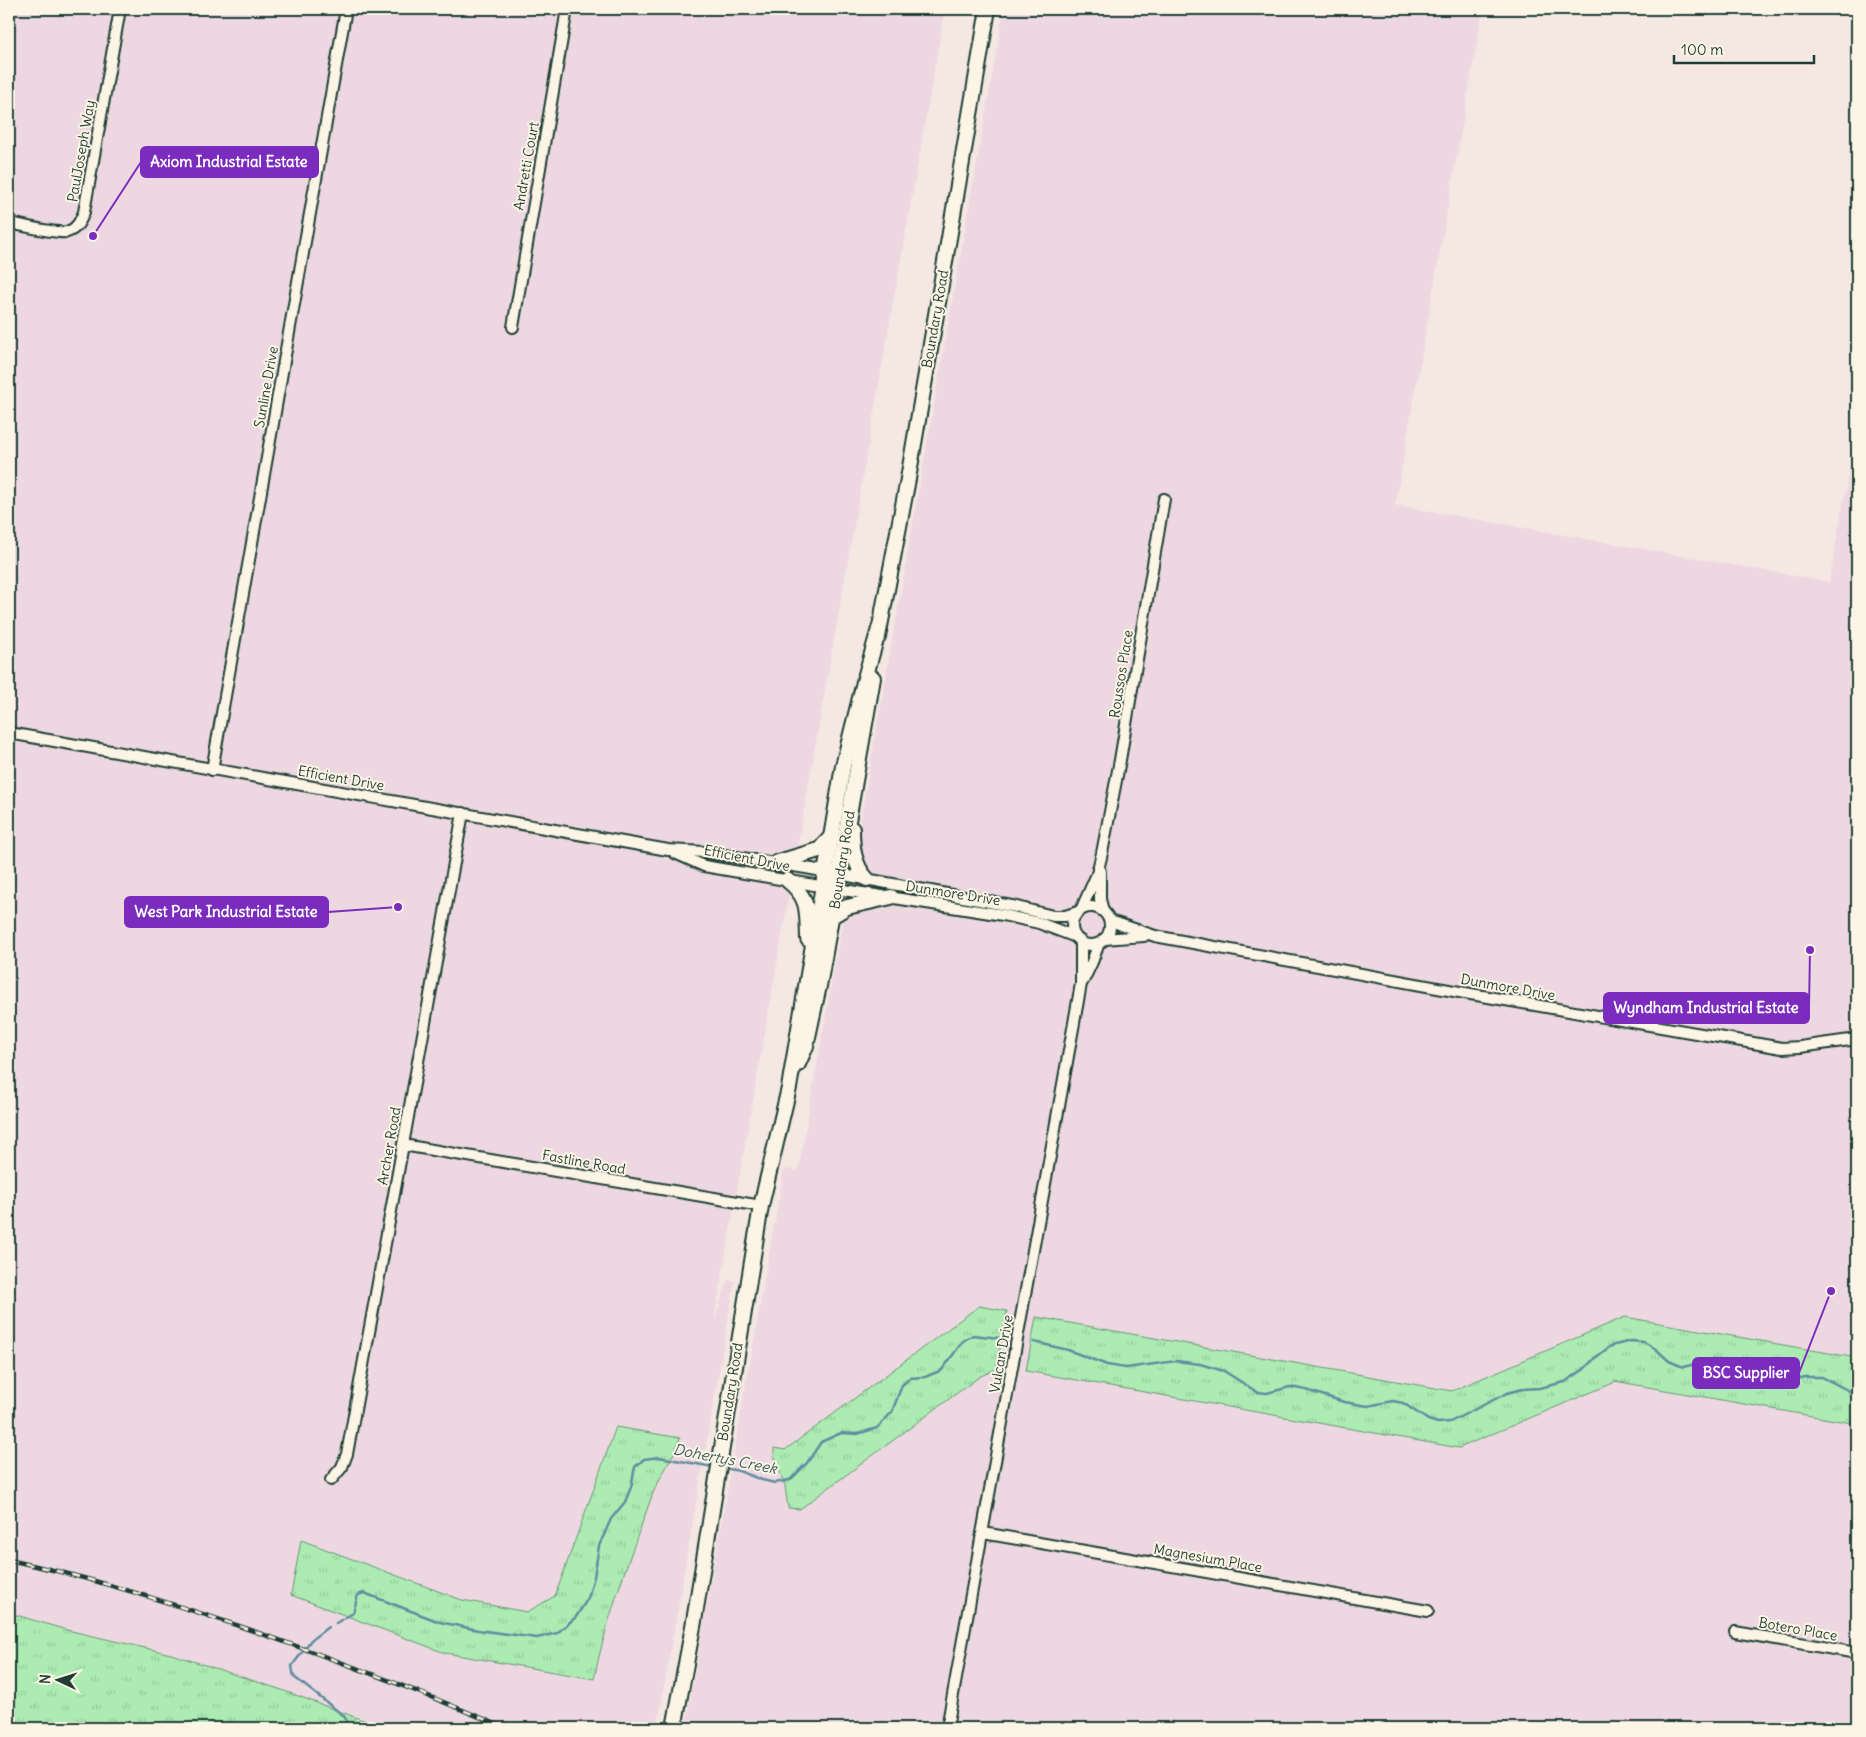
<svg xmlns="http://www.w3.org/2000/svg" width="1866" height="1737" font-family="Delius,sans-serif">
<defs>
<pattern id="grass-tufts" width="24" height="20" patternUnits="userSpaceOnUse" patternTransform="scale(1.25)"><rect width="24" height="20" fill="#acecb3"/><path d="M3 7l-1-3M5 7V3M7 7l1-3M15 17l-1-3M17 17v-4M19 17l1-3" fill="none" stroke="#94cb9b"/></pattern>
</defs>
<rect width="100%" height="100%" fill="#f5e8e3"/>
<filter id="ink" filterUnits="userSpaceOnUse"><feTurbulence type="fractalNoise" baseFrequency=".02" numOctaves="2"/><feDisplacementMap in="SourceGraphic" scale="10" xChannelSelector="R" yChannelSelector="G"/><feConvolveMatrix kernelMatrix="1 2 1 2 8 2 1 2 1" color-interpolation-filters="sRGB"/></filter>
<g filter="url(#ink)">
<g fill="#edd8e1">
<polygon points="9,9 945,9 714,1322 728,1279 735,1281 657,1728 385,1728 357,1716 9,1613"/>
<polygon points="1004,9 1483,9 1395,505 1829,582 1857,426 1857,1728 685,1728 784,1169 798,1171"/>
</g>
<g fill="url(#grass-tufts)" stroke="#669474">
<polygon points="979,1306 1007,1311 996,1369 979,1377 800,1509 788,1508 785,1486 774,1455 774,1448 785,1450"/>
<polygon points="1036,1317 1452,1391 1625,1317 1857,1358 1857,1424 1614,1381 1613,1383 1459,1448 1026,1371"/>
<path d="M616,1427L680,1438C674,1457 661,1474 653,1493C646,1512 639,1532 632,1551C617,1593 603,1635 594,1679L445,1653L291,1595L301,1540L462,1600L527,1612L555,1596Z"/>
<polygon points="9,1613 67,1630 171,1654 279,1689 385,1728 9,1728"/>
</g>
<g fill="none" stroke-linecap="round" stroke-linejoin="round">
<g stroke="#618ca1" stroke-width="2.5">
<polyline points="1034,1342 1068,1350 1107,1365 1126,1368 1176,1361 1200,1364 1224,1371 1257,1392 1267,1393 1290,1387 1306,1390 1344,1402 1368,1406 1393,1401 1403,1403 1428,1420 1438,1423 1450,1422 1507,1393 1523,1389 1539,1388 1565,1382 1583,1370 1596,1357 1611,1346 1631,1341 1644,1342 1656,1349 1669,1361 1683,1367 1712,1360 1729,1361 1745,1373 1762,1381 1781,1383 1805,1377 1822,1377 1857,1395"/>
<polyline points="724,1468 739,1471 762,1480 775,1483 790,1480 807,1463 821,1442 841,1433 857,1434 877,1428 892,1412 902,1385 910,1378 925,1377 942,1370 963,1341 973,1335 999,1338"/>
<polyline points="336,1623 353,1613 358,1595 364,1593 440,1622 478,1630 537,1638 557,1633 576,1617 588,1598 594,1577 599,1546 611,1519 625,1502 631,1487 635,1467 644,1459 659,1457 713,1467"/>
<polyline points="328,1627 311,1640 292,1666 294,1677 344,1716 350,1728"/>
</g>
<defs>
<g id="street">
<path d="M9,223C22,225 55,234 67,232C77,229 81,220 84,212L120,9"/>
<polyline points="513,327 567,9"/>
<polyline points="9,733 668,850 705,852 806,868 1017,907 1053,916 1065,916 1078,912"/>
<polyline points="212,770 346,9"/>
<polyline points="675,853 704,866 837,889 1003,915 1039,923 1076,937"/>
<polyline points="1100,871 1100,899 1103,911"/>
<circle cx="1091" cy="926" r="19"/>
<polyline points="1081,910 1097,874 1102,853 1120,760 1164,499"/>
<polyline points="1110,921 1155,936 1465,993 1782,1048 1800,1047 1857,1039"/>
<polyline points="1104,939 1144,936"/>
<polyline points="1083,981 1092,962 1099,943"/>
<polyline points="403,1145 761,1206"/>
<polyline points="331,1480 342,1467 347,1454 463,813"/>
<polyline points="983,1533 1428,1611"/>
<polyline points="1735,1632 1857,1653"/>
<polyline points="947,1728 1081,984 1081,941"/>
</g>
<g id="secondary">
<polyline points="878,637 908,479 988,9"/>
<path d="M852,829C852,847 854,866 867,879"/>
<polyline points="775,863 819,850 831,837"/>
<path d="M787,880C810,898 807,912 808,939"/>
<polyline points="832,916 847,907 891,897"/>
<polyline points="798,1064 806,1046 820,981 873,678"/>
<polyline points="674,1728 694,1621 761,1206 789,1088 843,766 865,678 879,629"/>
</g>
</defs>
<use href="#street" stroke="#1f3d34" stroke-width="14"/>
<use href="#secondary" stroke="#1f3d34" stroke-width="18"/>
<use href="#street" stroke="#fcf5e5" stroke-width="10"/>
<use href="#secondary" stroke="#fcf5e5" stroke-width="14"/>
<defs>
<path id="rail" d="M9,1560C86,1576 164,1601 239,1626C329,1657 418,1690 505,1728"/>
</defs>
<use href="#rail" stroke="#1f3d34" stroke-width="4.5"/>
<use href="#rail" stroke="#fcf5e5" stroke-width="2.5" stroke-dasharray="8" stroke-linecap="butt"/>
</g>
</g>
<g text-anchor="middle" stroke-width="4" stroke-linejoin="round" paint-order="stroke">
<g font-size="14" fill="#1f3d34" stroke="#fcf5e5">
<text transform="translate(81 151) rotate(-80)" y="5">PaulJoseph Way</text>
<text transform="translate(526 166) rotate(-80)" y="5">Andretti Court</text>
<text transform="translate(935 319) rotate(-80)" y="5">Boundary Road</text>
<text transform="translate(266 387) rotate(-80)" y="5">Sunline Drive</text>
<text transform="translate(1121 674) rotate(-81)" y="5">Roussos Place</text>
<text transform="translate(341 778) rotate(10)" y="5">Efficient Drive</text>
<text transform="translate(747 858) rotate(11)" y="5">Efficient Drive</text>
<text transform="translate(842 860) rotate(-81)" y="5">Boundary Road</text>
<text transform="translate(953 893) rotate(9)" y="5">Dunmore Drive</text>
<text transform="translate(1508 987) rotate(10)" y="5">Dunmore Drive</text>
<text transform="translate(389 1146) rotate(-80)" y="5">Archer Road</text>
<text transform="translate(584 1162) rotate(10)" y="5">Fastline Road</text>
<text transform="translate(1001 1354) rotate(-80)" y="5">Vulcan Drive</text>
<text transform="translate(730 1392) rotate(-81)" y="5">Boundary Road</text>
<text transform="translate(1208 1558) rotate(10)" y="5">Magnesium Place</text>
<text transform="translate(1798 1629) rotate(10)" y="5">Botero Place</text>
</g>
<g font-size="15" font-style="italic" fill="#3a5e62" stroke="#fcf5e5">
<text transform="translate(725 1459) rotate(11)" y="5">Dohertys Creek</text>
</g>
</g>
<path fill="none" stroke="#7b2cbf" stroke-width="2" d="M93 236L141 162M398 907L328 912M1810 950L1809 1008M1831 1291L1799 1373"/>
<g fill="#7b2cbf" stroke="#fcf5e5" stroke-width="2">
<circle cx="93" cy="236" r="5"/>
<circle cx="398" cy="907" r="5"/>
<circle cx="1810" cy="950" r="5"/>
<circle cx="1831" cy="1291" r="5"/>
</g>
<g fill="#7b2cbf" stroke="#7b2cbf" stroke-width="2">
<rect x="141" y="147" width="177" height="30" rx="5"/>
<rect x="125" y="897" width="203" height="30" rx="5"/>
<rect x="1604" y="993" width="205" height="30" rx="5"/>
<rect x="1693" y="1358" width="106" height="30" rx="5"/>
</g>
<g font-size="15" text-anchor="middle" font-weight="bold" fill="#fff">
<text x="229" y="167">Axiom Industrial Estate</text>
<text x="226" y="917">West Park Industrial Estate</text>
<text x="1706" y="1013">Wyndham Industrial Estate</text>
<text x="1746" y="1378">BSC Supplier</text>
</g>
<rect width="1866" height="1737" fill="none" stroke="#fcf5e5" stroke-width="30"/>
<rect x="15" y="15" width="1836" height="1707" fill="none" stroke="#1f3d34" stroke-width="2" filter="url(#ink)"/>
<g transform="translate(58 1680) rotate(274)" stroke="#fcf5e5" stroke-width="4" paint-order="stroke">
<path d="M0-4L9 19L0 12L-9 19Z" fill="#1f3d34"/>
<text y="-8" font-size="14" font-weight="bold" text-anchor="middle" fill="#1f3d34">N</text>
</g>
<path d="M1674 55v8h140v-8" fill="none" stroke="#1f3d34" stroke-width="2.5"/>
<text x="1681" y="55" font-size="15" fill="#1f3d34" stroke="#fcf5e5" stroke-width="4" paint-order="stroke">100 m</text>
</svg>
